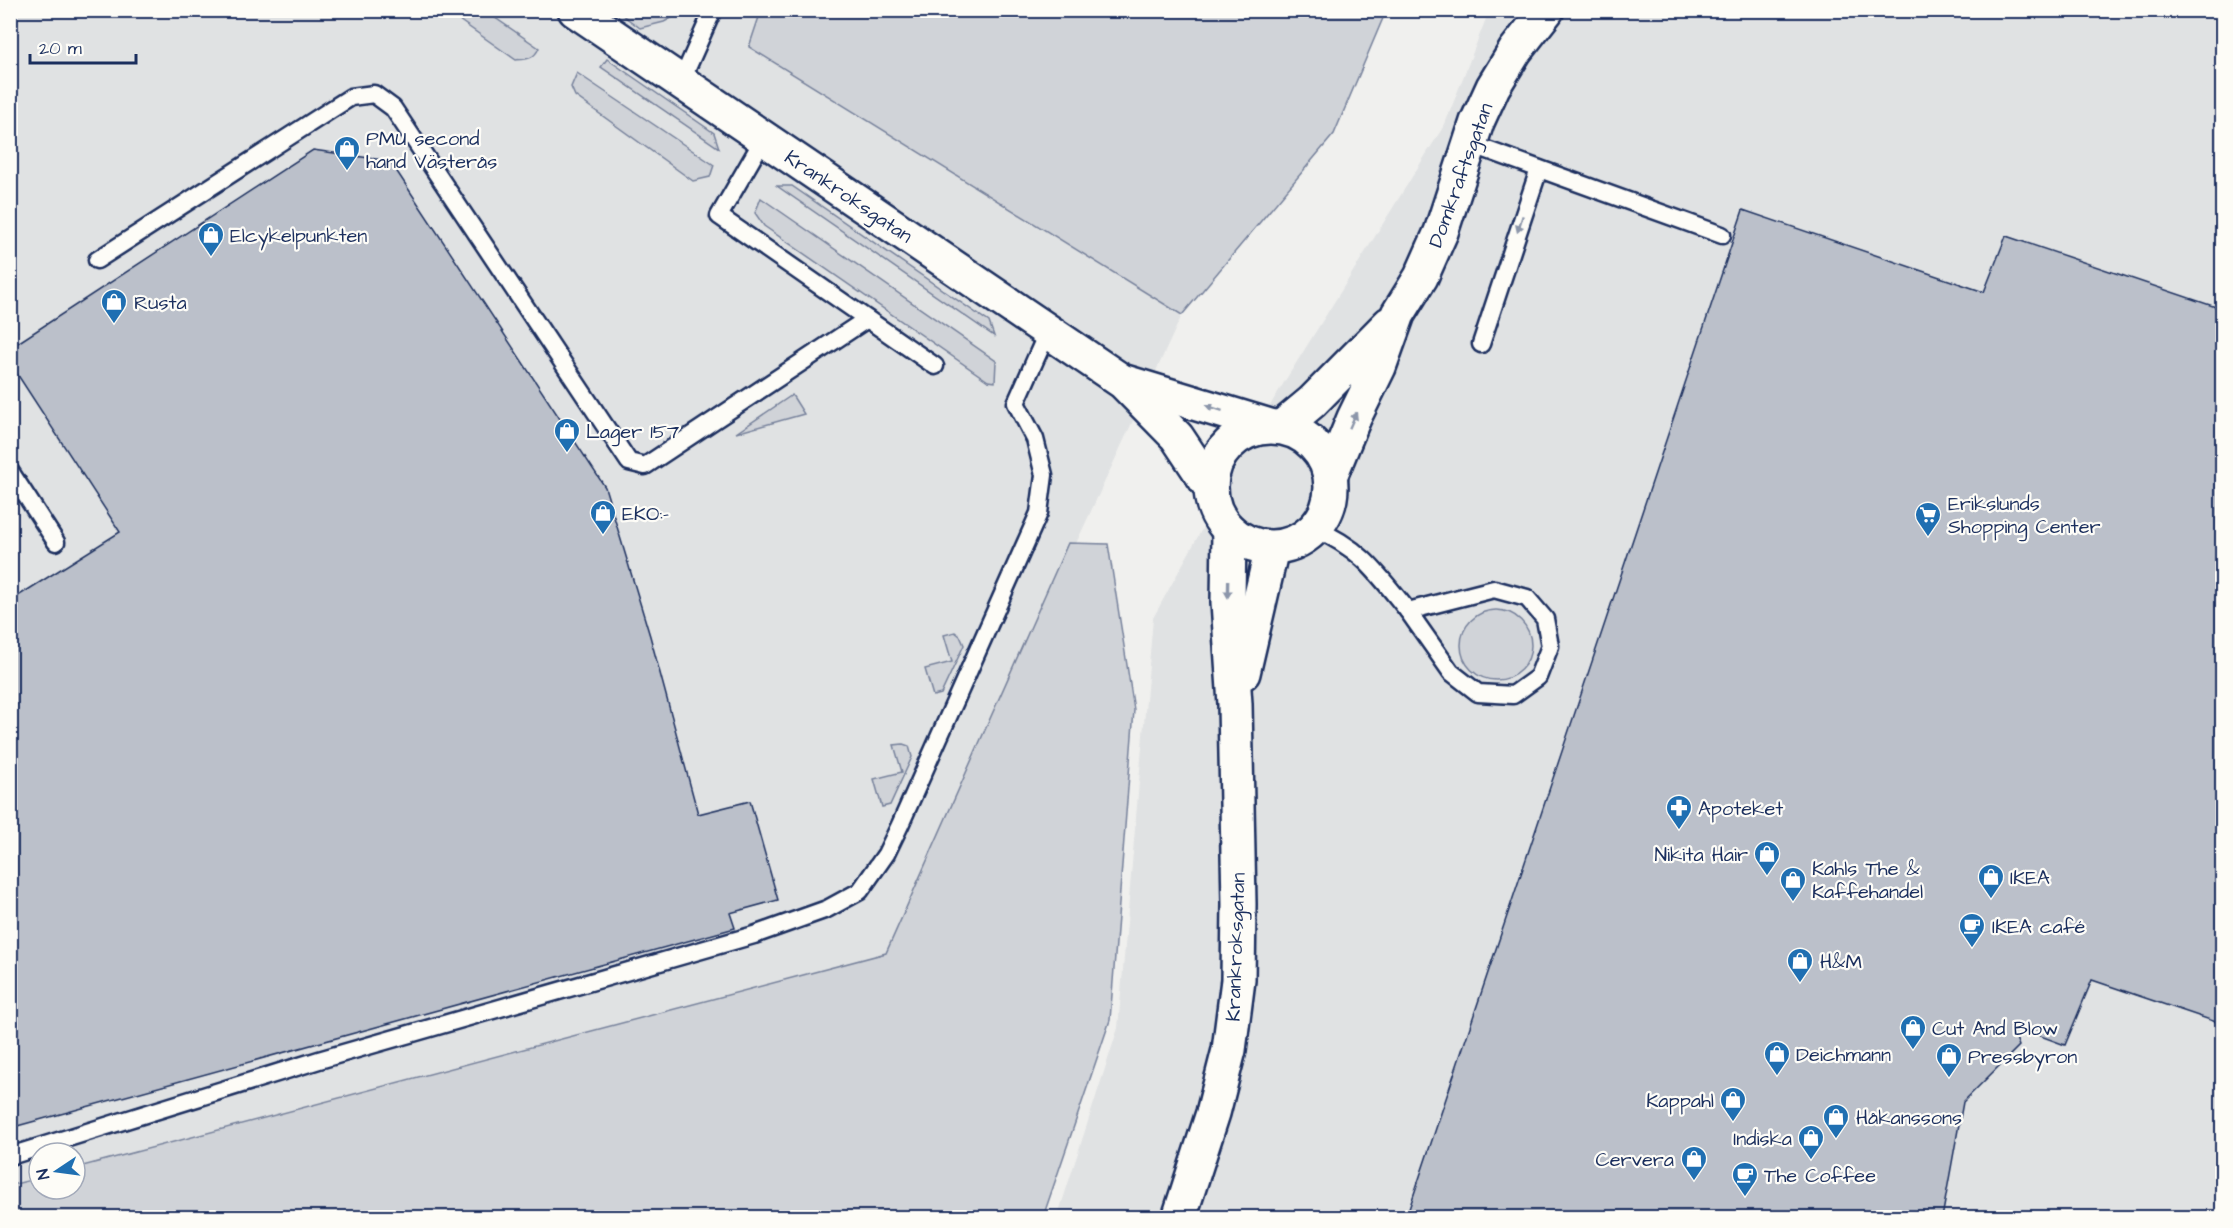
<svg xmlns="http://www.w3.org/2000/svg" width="2233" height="1228" font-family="'Architects Daughter',sans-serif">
<rect width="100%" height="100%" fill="#f0f0ee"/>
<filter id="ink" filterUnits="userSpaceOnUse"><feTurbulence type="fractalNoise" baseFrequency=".0167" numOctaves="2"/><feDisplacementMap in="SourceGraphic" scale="12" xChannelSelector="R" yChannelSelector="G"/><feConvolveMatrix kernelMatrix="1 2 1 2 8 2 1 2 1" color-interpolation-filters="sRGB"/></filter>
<g filter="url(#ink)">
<g fill="#e0e2e3">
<polygon points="10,11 761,11 749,47 1182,315 886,953 75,1173 75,1153 39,1153 39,1182 11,1188"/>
<polygon points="1489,11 2222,11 2222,1217 1057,1218 1118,1028 1153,618 1275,397 1445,124"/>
</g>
<g fill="#d0d3d8" stroke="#76819b" stroke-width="1.5">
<path d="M439,11H485L539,48C534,59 528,59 516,60L449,13L442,14Z"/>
<polygon points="617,11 684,11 664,22 640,28"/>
<polygon points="761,11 761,10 1386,11 1334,134 1182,315 749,47"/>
<polygon points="607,59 714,133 719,148 601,67"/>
<polygon points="577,73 714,165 710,177 693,181 575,96 571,87"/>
<polygon points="777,186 792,186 989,322 994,336"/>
<polygon points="761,198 996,361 995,382 988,381 764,226 755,213"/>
<polygon points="792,395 804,414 736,433"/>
<polygon points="1068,543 1108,544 1134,710 1110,1020 1043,1217 11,1217 11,1185 39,1178 39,1189 75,1189 75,1168 886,953"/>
<circle cx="1496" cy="645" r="35"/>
<polygon points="955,632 960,636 964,645 941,694 933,696 925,669 952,662 944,635"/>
<polygon points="903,744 909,746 912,757 890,805 882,807 874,779 902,772 894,745"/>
</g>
<g fill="#bbc0ca" stroke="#1b2f5e" stroke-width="1.5">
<polygon points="313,150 390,161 605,487 650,636 698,814 750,801 778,900 730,913 735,928 10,1128 10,601 120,532 10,363 10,348"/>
<polygon points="1743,210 1984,292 2006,236 2222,309 2222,1024 2092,980 2065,1045 2011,1025 2019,1046 1963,1102 1942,1218 1406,1218"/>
</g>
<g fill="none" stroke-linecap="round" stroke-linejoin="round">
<defs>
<g id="lane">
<polyline points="681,82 713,10"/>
<polyline points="764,138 719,216 935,366"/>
<polyline points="1468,143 1722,235"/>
<polyline points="97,260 332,109 351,97 374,94 393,108 629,462 645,466 867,319"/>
<polyline points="1481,344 1539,169"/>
<polyline points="10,471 56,542"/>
<path d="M1315,529C1361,548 1378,574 1408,611"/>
<polygon points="1494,589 1527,598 1545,619 1550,646 1538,677 1513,695 1478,693 1451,672 1408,611"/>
<polyline points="10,1156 319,1060 754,935 827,909 860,891 886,854 900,825 1039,513 1044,475 1035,439 1016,403 1048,331"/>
</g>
<g id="street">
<polyline points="575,10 1123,382 1177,437 1211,488"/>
<polyline points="1125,382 1270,426"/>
<polyline points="1282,427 1312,402 1389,324"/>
<circle cx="1271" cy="487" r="60"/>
<polyline points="1331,474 1354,418 1379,367 1398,314 1421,277 1441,232 1477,122 1493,87 1515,51 1547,10"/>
<polyline points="1243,673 1272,548"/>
<polyline points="1179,1218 1213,1113 1229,1050 1238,980 1239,904 1235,704 1228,602 1229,530"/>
</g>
</defs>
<use href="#lane" stroke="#1b2f5e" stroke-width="21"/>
<use href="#street" stroke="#1b2f5e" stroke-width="38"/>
<use href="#lane" stroke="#fdfcf7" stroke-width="16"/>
<use href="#street" stroke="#fdfcf7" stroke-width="33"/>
</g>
<defs><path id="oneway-solid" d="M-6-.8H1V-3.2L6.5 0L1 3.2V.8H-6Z" transform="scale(1.5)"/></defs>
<g fill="#8c96aa">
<use href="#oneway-solid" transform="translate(1520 224) rotate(108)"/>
<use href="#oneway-solid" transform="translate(1214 408) rotate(-162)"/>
<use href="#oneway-solid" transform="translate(1353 420) rotate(-66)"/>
<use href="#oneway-solid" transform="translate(1228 589) rotate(91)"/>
</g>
</g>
<defs>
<symbol id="shop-pin" viewBox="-11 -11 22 30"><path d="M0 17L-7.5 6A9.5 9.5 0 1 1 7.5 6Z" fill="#1f6fb2" stroke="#fdfcf7"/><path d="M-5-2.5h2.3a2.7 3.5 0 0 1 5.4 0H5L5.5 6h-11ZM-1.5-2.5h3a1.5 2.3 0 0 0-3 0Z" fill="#fff"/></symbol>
<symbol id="supermarket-pin" viewBox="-11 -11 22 30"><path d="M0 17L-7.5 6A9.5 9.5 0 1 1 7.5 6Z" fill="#1f6fb2" stroke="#fdfcf7"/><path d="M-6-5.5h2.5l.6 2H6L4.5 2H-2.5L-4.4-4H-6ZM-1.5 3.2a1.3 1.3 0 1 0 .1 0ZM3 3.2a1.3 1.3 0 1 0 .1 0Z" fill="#fff"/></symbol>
<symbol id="pharmacy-pin" viewBox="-11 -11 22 30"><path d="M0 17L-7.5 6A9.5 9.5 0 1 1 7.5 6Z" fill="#1f6fb2" stroke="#fdfcf7"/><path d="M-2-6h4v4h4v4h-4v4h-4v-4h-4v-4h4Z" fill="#fff"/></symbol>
<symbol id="cafe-pin" viewBox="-11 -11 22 30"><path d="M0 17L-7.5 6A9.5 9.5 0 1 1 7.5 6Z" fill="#1f6fb2" stroke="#fdfcf7"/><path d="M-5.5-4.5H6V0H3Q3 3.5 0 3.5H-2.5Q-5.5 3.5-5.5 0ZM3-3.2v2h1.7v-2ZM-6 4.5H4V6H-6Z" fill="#fff"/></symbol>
</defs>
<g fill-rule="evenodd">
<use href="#shop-pin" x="332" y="134" width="30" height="40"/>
<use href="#shop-pin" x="196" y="220" width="30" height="40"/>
<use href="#shop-pin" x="99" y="287" width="30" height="40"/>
<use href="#shop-pin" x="552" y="416" width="30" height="40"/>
<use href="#shop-pin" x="588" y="498" width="30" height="40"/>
<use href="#supermarket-pin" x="1913" y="500" width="30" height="40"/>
<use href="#pharmacy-pin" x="1664" y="793" width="30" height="40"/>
<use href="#shop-pin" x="1752" y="839" width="30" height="40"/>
<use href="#shop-pin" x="1976" y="862" width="30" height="40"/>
<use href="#shop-pin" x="1778" y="865" width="30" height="40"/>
<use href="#cafe-pin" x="1957" y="911" width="30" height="40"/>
<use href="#shop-pin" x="1785" y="946" width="30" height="40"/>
<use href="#shop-pin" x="1898" y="1013" width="30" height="40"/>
<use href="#shop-pin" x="1762" y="1039" width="30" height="40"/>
<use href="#shop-pin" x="1934" y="1041" width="30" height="40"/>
<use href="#shop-pin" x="1718" y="1085" width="30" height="40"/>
<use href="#shop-pin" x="1821" y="1102" width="30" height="40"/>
<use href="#shop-pin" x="1796" y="1123" width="30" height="40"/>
<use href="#shop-pin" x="1679" y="1144" width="30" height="40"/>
<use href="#cafe-pin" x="1730" y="1160" width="30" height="40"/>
</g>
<g text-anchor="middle" stroke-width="4.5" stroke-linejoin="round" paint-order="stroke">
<g font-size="20" fill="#1b2f5e" stroke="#fdfcf7" text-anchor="start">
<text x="366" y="145">PMU second<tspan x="366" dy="23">hand Västerås</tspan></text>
<text x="230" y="242">Elcykelpunkten</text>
<text x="134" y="309">Rusta</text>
<text x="586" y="438">Lager 157</text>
<text x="1948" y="510">Erikslunds<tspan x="1948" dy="23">Shopping Center</tspan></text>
<text x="622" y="520">EKO:-</text>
<text x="1698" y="815">Apoteket</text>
<text x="1748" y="861" text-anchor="end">Nikita Hair</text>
<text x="1812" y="875">Kahls The &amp;<tspan x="1812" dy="23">Kaffehandel</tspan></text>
<text x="2010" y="884">IKEA</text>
<text x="1992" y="933">IKEA café</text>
<text x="1820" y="968">H&amp;M</text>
<text x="1932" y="1035">Cut And Blow</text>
<text x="1796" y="1061">Deichmann</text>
<text x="1968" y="1063">Pressbyron</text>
<text x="1714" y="1107" text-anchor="end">Kappahl</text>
<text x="1856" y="1124">Håkanssons</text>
<text x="1792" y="1145" text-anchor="end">Indiska</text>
<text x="1674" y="1166" text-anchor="end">Cervera</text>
<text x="1764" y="1182">The Coffee</text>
</g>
<g font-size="20" fill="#1b2f5e" stroke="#fdfcf7">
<text transform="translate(1460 175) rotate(-70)" y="7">Domkraftsgatan</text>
<text transform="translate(849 196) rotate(34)" y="7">Krankroksgatan</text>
<text transform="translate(1235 947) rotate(-88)" y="7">Krankroksgatan</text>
</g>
</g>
<rect width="2233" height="1228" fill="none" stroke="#fdfcf7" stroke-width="36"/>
<rect x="18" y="18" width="2197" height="1192" fill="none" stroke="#1b2f5e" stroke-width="2" filter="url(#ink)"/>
<g transform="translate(57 1171) rotate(257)"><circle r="28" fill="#fdfcf7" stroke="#a3aaba" stroke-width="1.5"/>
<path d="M0-4.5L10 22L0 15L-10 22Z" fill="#1f6fb2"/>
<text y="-9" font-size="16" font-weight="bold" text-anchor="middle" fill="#1b2f5e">N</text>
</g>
<path d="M30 54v9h106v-9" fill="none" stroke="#1b2f5e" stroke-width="3"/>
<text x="39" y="54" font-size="18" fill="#1b2f5e" stroke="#fdfcf7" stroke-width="4.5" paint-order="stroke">20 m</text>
</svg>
